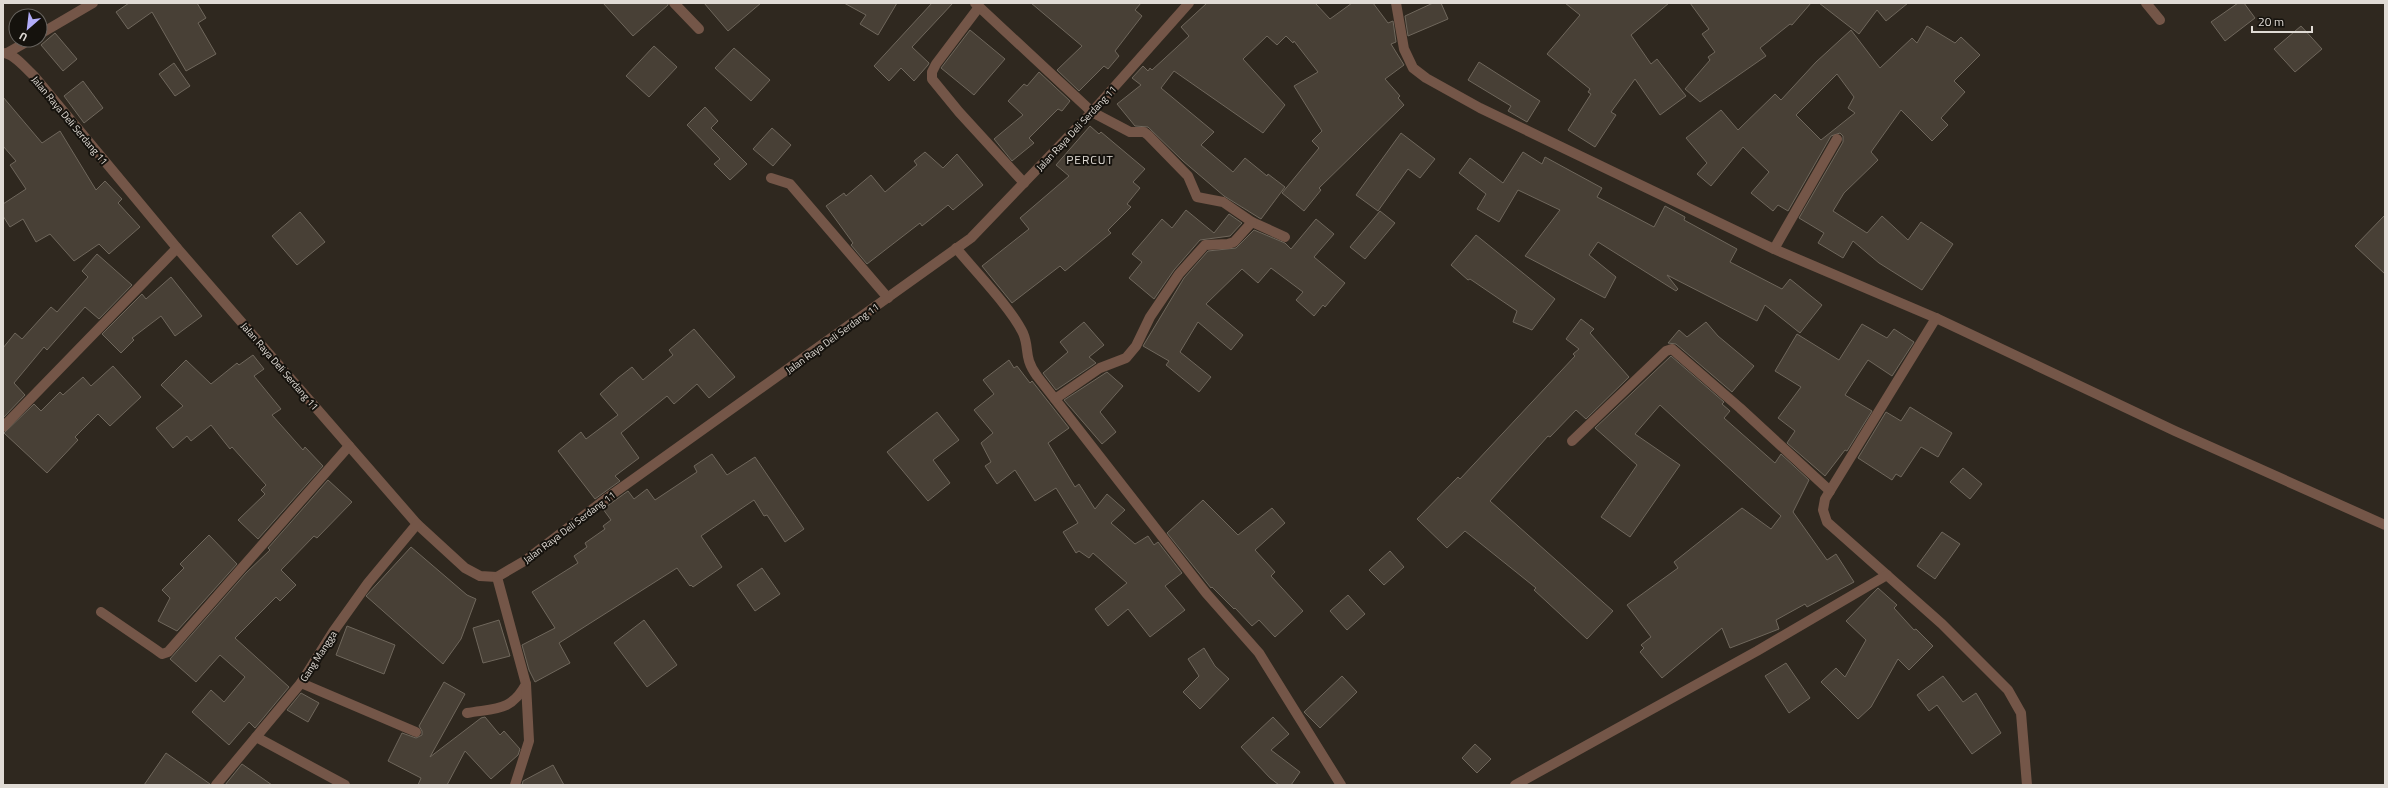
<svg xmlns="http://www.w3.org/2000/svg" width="2388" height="788" font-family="'Titillium Web',sans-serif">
<rect width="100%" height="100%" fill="#2f281f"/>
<g fill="#484036" stroke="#6f675c" fill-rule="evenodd">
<polygon points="129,3 197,3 206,18 198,23 216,54 186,71 152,12 128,29 116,12"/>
<polygon points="603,3 668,3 668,5 633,36"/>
<polygon points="704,3 761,3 728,31"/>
<polygon points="844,3 897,3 878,35 860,24 866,15"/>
<polygon points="932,3 953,3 912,47 929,63 928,65 914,81 901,68 889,81 874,66"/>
<polygon points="1031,3 1141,3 1135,10 1142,16 1115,51 1119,56 1108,69 1104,66 1079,91 1057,70 1082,46"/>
<polygon points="1207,3 1315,3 1330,19 1352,3 1373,3 1388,23 1393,21 1396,42 1391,44 1404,65 1385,79 1400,96 1398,98 1404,105 1319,188 1321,190 1304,211 1282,193 1319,148 1312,141 1322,131 1294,86 1318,72 1294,41 1293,43 1286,36 1277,45 1267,36 1243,59 1285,105 1263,133 1174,71 1161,88 1214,132 1201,145 1233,172 1245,158 1267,176 1268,174 1285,187 1261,219 1224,196 1183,161 1148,127 1135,126 1117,104 1141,85 1132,78 1143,66 1148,71 1150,68 1152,70 1189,36 1181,27"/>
<polygon points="1433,3 1441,3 1448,19 1408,36 1405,16"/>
<polygon points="1565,3 1669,3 1631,35 1651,64 1657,59 1686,96 1660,115 1635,79 1611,112 1616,115 1595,147 1568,130 1591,94 1588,92 1590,89 1547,54 1580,15"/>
<polygon points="1690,3 1811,3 1792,25 1790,24 1760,48 1766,56 1700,102 1685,89 1710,60 1708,57 1715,52 1702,34 1709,29"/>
<polygon points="1819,3 1908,3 1886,21 1877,10 1859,34"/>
<polygon points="2238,3 2244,3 2255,18 2225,41 2211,22"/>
<path d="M1927,26L1955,43L1961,37L1980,55L1954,81L1965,92L1941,118L1948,125L1932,141L1901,110L1871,152L1878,160L1844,193L1833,211L1867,233L1882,216L1908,240L1921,222L1953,244L1922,290L1879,263L1853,241L1843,258L1818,243L1824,233L1799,218L1843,142V136L1840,133L1831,136L1788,211L1778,205L1773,211L1751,193L1769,172L1743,147L1711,186L1697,174L1707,163L1686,138L1721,110L1738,130L1775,94L1781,100L1816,62L1851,30L1880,68L1912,38L1917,43ZM1837,74L1854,97L1848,108L1855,113L1821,140L1796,115Z"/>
<polygon points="2301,26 2322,49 2295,72 2274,49"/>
<polygon points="970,30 1005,59 974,95 941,68"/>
<polygon points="55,33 77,59 63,71 41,45"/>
<polygon points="654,46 677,67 649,97 626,76"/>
<polygon points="734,48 770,80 751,101 715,68"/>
<polygon points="1479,62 1540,101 1527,122 1508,111 1511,106 1468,80"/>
<polygon points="174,63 190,86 175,96 159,74"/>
<polygon points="1039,72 1070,101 1062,111 1058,109 1029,138 1034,143 1012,161 994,139 1023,115 1008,101 1024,84 1027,86"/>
<polygon points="83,81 103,108 84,123 64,96"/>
<polygon points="3,97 42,143 60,131 96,190 105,181 122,199 118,203 140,227 109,254 99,244 74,261 50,234 36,242 23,219 10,227 3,216 3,204 26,189 10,165 16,161 3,146"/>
<polygon points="705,107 718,121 711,128 747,164 730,180 714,164 720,159 687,125"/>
<polygon points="1090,126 1099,134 1101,132 1145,169 1133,182 1140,188 1127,204 1131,207 1108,230 1111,233 1065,271 1060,266 1012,303 982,266 1029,229 1020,218 1069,176 1056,165"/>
<polygon points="772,128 791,145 773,166 753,149"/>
<polygon points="1401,133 1435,159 1420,178 1408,169 1378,211 1356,195"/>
<polygon points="925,152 943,168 957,154 983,185 953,210 948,205 922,226 920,223 867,264 851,245 853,243 826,206 844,193 846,196 871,175 885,192 917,165 914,161"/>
<polygon points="1523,152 1542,164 1545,157 1602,188 1597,197 1654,227 1665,206 1685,217 1684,220 1737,249 1730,262 1782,289 1790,279 1822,305 1800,333 1765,305 1757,321 1667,275 1678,289 1676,291 1598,242 1589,255 1616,277 1605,298 1525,256 1560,210 1518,190 1499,222 1477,209 1486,194 1459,173 1470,158 1503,183"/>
<polygon points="1186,210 1214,233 1229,214 1242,223 1230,236 1200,240 1174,270 1154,299 1129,278 1142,262 1132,254 1162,219 1172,228"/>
<polygon points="1380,211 1395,223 1365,259 1350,247"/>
<polygon points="300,212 325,242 297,265 272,236"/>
<polygon points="2385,215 2385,274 2355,246"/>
<polygon points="1316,219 1334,234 1314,257 1345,283 1325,307 1323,305 1314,316 1296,300 1303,292 1271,268 1258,283 1242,269 1206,304 1243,335 1231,350 1198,322 1180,352 1211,377 1199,392 1166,365 1169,361 1143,346 1184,278 1208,251 1236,248 1254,230 1285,243 1291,249"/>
<polygon points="1476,235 1555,299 1532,330 1513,322 1517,311 1470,279 1468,280 1451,265"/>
<polygon points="97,254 132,285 99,319 85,307 47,350 44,347 14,383 25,395 3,418 3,348 15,333 22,339 51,307 57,312 88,277 82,271"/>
<polygon points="171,277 202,316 175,336 161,316 132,338 134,340 121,353 102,334 142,294 146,299"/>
<polygon points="1581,319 1594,329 1590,333 1629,377 1586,419 1576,410 1550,437 1548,436 1490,501 1613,611 1587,639 1534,590 1536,588 1465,531 1447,548 1417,519 1458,477 1460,479 1575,356 1573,354 1579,349 1566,339"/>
<polygon points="1084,322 1104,345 1089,357 1096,363 1056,390 1043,373 1068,352 1060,342"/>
<polygon points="1706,322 1718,336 1754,366 1732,392 1676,344 1668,343 1679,330 1687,337"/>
<polygon points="1862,324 1887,338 1894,329 1914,342 1892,376 1868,360 1858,375 1845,395 1872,411 1847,451 1845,450 1825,476 1787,443 1795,431 1778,418 1801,387 1775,371 1797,334 1839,360"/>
<polygon points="694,329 735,377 709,398 697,384 674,404 667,396 621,433 639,458 615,476 620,481 595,499 558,451 581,432 586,439 618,415 600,394 618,378 632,367 643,380 673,355 669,350"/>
<polygon points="253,355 264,369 254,376 281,409 272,415 303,450 305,447 323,466 258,539 238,520 265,494 261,490 266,485 232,447 230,449 211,425 191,441 187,436 173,448 156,428 183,406 161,385 186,360 211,384 237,363 239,365"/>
<polygon points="1671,356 1724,402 1722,404 1730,411 1724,418 1775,463 1781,454 1809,480 1793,512 1827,560 1836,554 1854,582 1807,607 1805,604 1776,620 1779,629 1730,648 1722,628 1662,678 1640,652 1644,648 1641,645 1651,637 1627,605 1678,568 1674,562 1742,508 1771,529 1781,516 1660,405 1635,434 1680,465 1630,537 1601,517 1637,465 1595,428"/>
<polygon points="1009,360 1014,368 1017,366 1030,383 1032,381 1069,428 1048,443 1075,487 1079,484 1095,509 1107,494 1125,510 1111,523 1135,544 1148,536 1154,545 1158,542 1182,573 1165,586 1185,610 1150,637 1128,609 1108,626 1095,609 1127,583 1093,553 1089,558 1079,551 1076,553 1063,532 1078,523 1056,488 1035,501 1015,470 997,484 985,466 991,462 981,443 993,433 974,410 994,394 983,380"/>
<polygon points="113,366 141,397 110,426 98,414 75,437 78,440 47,473 4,433 34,404 41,411 60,392 63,395 83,377 91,386"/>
<polygon points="1107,372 1123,386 1100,412 1116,432 1102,444 1064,400"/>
<polygon points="1910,407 1952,433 1938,457 1921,447 1901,477 1896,474 1892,480 1858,458 1886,412 1901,421"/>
<polygon points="937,412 959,440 933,460 950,483 928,501 887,452"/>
<polygon points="712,454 727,475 755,457 804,529 785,542 767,515 764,516 754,500 701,536 722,567 693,587 691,585 690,586 677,568 559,643 570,663 535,682 529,670 522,645 555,628 532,592 578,563 574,556 587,547 585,543 605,529 603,526 611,520 603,509 628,491 634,499 647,489 655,500 697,472 694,466"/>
<polygon points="1963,468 1982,484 1970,499 1950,482"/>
<polygon points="328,480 352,502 317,538 314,536 281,570 296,585 280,601 276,597 235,638 289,687 255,728 249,722 229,745 192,712 211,690 224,702 245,677 220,655 196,682 170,659 246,573 270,550 268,548"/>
<polygon points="1203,500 1238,535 1272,508 1285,523 1255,550 1275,572 1271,576 1303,611 1275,637 1259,620 1252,626 1235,608 1234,609 1212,587 1211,588 1167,533"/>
<polygon points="1942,532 1960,544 1935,579 1917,566"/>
<polygon points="209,535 237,564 177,631 158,621 170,598 162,590 184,568 180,564"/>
<polygon points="411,547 467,595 476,599 461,639 443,664 366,596"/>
<polygon points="1390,551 1404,567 1384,585 1369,570"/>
<polygon points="762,568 780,594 755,611 737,585"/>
<polygon points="1878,588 1897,605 1894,608 1914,630 1916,629 1933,646 1909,670 1898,659 1871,707 1858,719 1821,682 1836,668 1845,677 1866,640 1846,621"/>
<polygon points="1348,595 1365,614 1347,630 1330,611"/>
<polygon points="499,620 510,656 483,663 473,628"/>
<polygon points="644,620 677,665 647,687 614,643"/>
<polygon points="347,626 395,645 384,674 336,655"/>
<polygon points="1204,648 1215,666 1229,679 1200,709 1183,692 1199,676 1188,659"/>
<polygon points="1786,663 1810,698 1789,713 1765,676"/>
<polygon points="1342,676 1357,692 1320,728 1304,712"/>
<polygon points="1943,676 1963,702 1976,693 2001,733 1972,754 1937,705 1929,711 1917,695"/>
<polygon points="444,682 465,694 430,757 481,718 485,717 500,735 504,731 520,749 518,755 491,779 465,751 447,785 418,785 421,778 388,761 402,733 416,738 422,735 422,731 419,726"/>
<polygon points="301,693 319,703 308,722 287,710"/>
<polygon points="1273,717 1289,734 1271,750 1300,772 1291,785 1279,785 1270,778 1241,747"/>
<polygon points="1475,744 1491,759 1477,773 1462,758"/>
<polygon points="166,753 210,784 210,785 144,785"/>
<polygon points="242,764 272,785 225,785"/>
<polygon points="553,765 564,785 522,785 523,781"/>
</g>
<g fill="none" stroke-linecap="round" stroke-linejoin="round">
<g stroke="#745648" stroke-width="10">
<polyline points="674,3 699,29"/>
<polyline points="975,3 1092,112 1130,132 1144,132 1148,135 1188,176 1197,197 1223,202 1252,222 1285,237"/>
<polyline points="1396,3 1404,49 1413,68 1426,78 1480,108 1774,249 1936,318 2175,431 2385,525"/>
<polyline points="2146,3 2160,20"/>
<polyline points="979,7 936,64 932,72 932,79 959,112 1024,183"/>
<polyline points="40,34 93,3"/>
<path d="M3,53C14,53 26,69 34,76L177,248L417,524L465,568L480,576L497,577L526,560L607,498L971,238L1092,112L1189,3"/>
<polyline points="7,53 30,40"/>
<polyline points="771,178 790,184 888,298"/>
<path d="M956,248C975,271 1011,308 1023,333C1030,349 1023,357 1037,376L1206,593L1259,653L1341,785"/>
<polyline points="1774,249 1837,139"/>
<polyline points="1936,318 1825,499 1823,510 1827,522 1942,624 2008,690 2021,713 2027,785"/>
<polyline points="1055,399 1100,368 1126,358 1136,346 1150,317 1179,274 1205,245 1228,244 1234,242 1252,222"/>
<polyline points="3,427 177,248"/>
<polyline points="1572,441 1666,351 1672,349 1740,408 1830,491"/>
<polyline points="101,612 155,649 162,654 168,652 349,446"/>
<polyline points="301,683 416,732"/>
<path d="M467,713C495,708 511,712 526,684L497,577"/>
<polyline points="256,737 345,785"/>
<polyline points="216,785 301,683 333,632 368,583 417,524"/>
<polyline points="515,785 529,741 526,684"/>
<polyline points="1515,785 1757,651 1887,575"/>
</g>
</g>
<g text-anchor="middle" stroke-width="4" stroke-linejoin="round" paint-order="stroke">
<g font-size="10" fill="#e0dbd5" stroke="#15120d">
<text transform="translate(70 120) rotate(50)" y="4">Jalan Raya Deli Serdang 11</text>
<text transform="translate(1076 128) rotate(-47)" y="4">Jalan Raya Deli Serdang 11</text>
<text transform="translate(832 338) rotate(-36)" y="4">Jalan Raya Deli Serdang 11</text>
<text transform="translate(280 366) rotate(49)" y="4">Jalan Raya Deli Serdang 11</text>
<text transform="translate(569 527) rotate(-37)" y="4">Jalan Raya Deli Serdang 11</text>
<text transform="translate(318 656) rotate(-57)" y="4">Gang Mangga</text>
</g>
<g font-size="12" letter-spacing="1" fill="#e0dbd5" stroke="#15120d">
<text x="1090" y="164">PERCUT</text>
</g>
</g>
<rect width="2388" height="788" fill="none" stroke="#e0dbd5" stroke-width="8"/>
<g transform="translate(28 28) rotate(208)"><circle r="19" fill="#15120d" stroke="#66625d"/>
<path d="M0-3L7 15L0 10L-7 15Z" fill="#b2adf9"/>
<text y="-6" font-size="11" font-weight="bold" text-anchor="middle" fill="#e0dbd5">U</text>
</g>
<path d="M2252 26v6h60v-6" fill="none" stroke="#e0dbd5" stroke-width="2"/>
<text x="2258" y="26" font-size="12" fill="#e0dbd5" stroke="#15120d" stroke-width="3" paint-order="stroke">20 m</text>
</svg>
